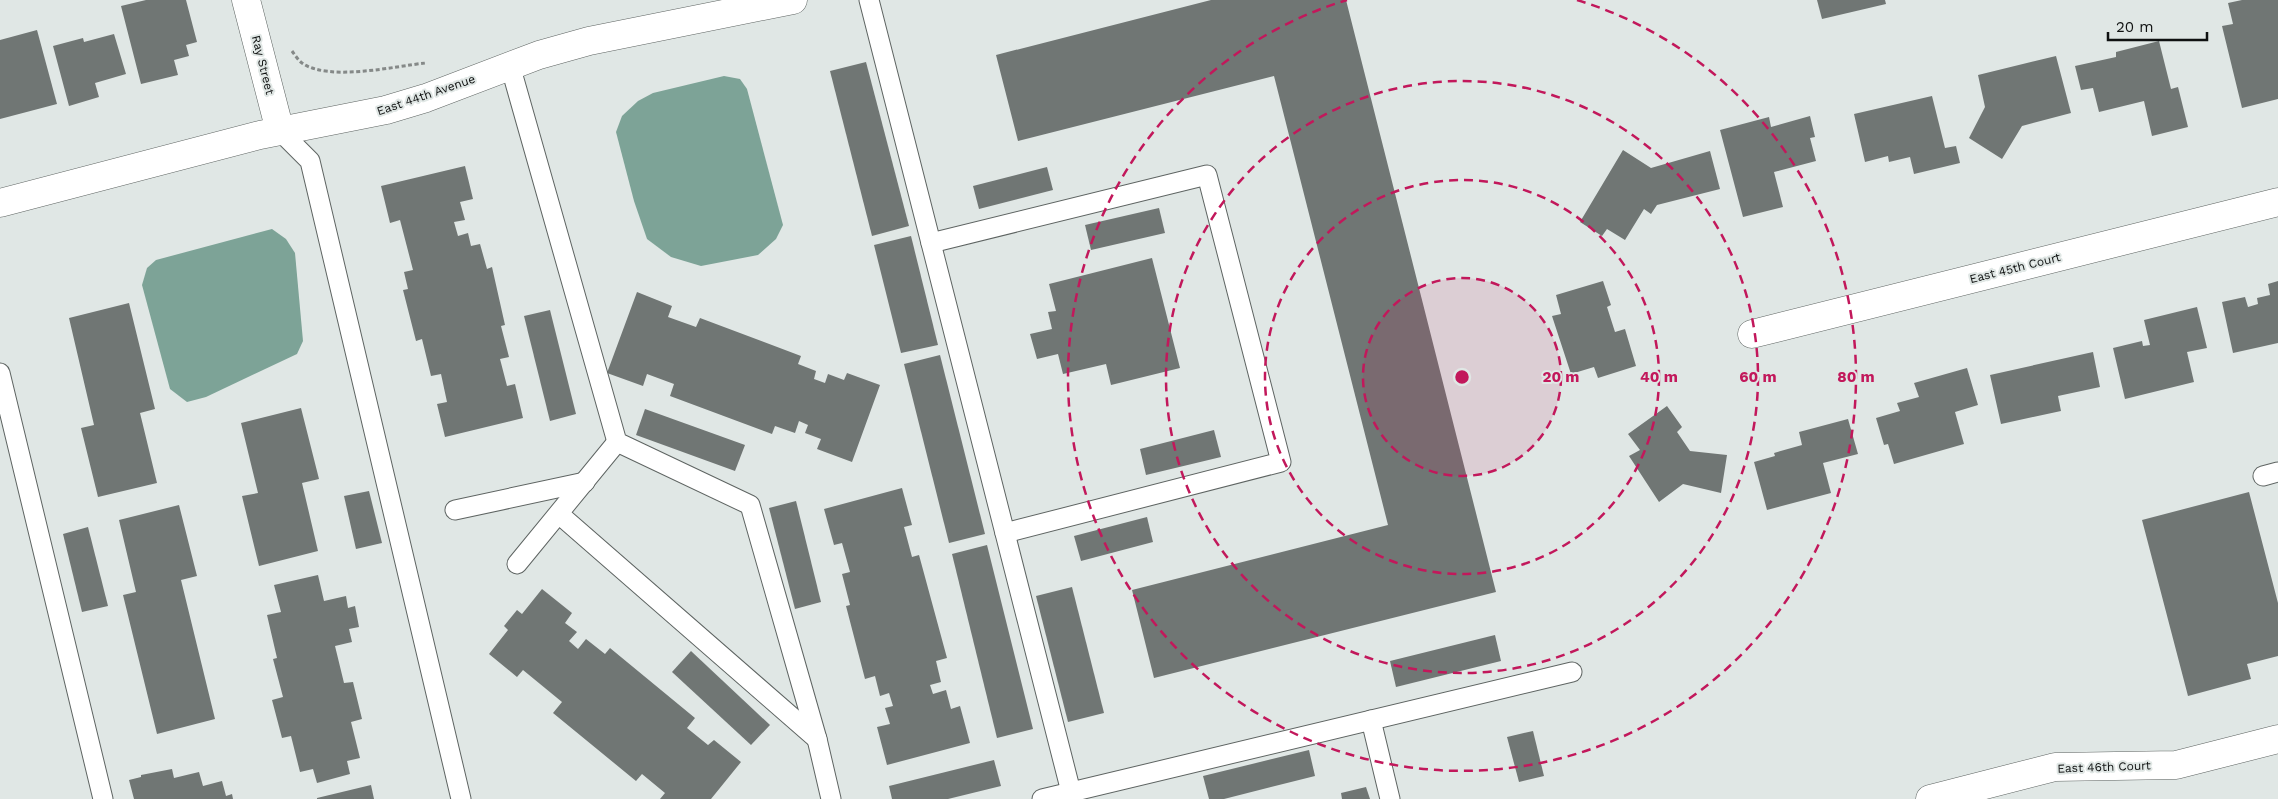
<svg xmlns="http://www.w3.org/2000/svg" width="2278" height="799" font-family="'Work Sans',sans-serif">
<rect width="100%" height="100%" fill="#e0e7e5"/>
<g fill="#7da397">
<polygon points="724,76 740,79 747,89 783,225 776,239 758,255 701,266 671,257 647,239 634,201 616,132 622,116 638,101 653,93"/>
<polygon points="272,229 286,239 295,253 303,341 297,354 206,397 187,402 170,389 142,285 147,268 156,260"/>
</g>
<g fill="#707674">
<polygon points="146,0 186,0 197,42 186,45 189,56 174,60 178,75 141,84 121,6"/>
<polygon points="1211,0 1346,0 1496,592 1154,678 1132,590 1388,525 1274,76 1018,141 996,55"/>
<polygon points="1817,0 1885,0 1886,4 1822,19"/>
<polygon points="2242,0 2278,0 2278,99 2242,108 2222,26 2233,24 2228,3"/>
<polygon points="37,30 57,104 0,119 0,40"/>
<polygon points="114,34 126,74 95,83 99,97 69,106 53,46 83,38 84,42"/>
<polygon points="2159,41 2171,89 2178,87 2188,127 2152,136 2144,101 2099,112 2093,88 2081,90 2075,66 2116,57 2116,52"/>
<polygon points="2056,56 2071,113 2022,126 2002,159 1969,138 1985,107 1978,75"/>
<polygon points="866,62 909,226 872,236 830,71"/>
<polygon points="1932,96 1945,148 1956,146 1960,163 1914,174 1910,157 1889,162 1888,156 1865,162 1854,114"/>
<polygon points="1810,116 1815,137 1810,138 1816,161 1774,172 1783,207 1743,217 1720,130 1769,117 1771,127"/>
<polygon points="1623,150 1651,168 1710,151 1720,189 1657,205 1651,214 1644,209 1625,240 1607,229 1602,236 1580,222"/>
<polygon points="465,166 473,199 460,202 465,220 454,222 458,236 468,233 471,246 480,244 487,269 492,267 505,325 501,326 509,357 500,359 507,386 515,384 523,418 445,437 437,404 447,402 441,374 431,376 422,339 416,341 403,290 408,289 404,272 413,270 400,220 390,223 381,186"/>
<polygon points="1047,167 1053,190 979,209 973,186"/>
<polygon points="1159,208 1165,233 1091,250 1085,225"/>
<polygon points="911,236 938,345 901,353 874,245"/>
<polygon points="1152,258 1180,368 1111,385 1106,364 1063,374 1058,354 1037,359 1030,334 1052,329 1048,312 1056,311 1049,284"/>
<polygon points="1603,281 1611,305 1607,307 1615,332 1625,329 1636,366 1598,378 1594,367 1571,374 1552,316 1561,314 1556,295"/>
<polygon points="2278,281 2278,343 2233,353 2222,302 2245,297 2248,307 2258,304 2257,298 2270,295 2268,284"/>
<polygon points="637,292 672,306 668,317 696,327 700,318 801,356 798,364 816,371 814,379 825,383 828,374 844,380 847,373 880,385 852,462 817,449 821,439 805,433 808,425 799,421 795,433 775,426 772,434 670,396 674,384 647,374 643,386 607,373"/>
<polygon points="129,303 155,409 140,413 157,483 98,497 81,428 94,425 69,318"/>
<polygon points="2197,307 2207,348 2187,352 2194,382 2125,399 2113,348 2142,341 2143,346 2150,345 2144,320"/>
<polygon points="550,310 576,414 550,421 524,316"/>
<polygon points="2093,352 2100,387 2058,396 2061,411 2001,424 1990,375"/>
<polygon points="940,355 985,534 949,543 904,364"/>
<polygon points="1967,368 1978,405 1955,412 1964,444 1894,464 1888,444 1884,445 1876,418 1900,411 1897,403 1919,397 1914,383"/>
<polygon points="1667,406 1682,427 1677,432 1690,451 1727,455 1721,493 1683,484 1659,502 1629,456 1640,450 1628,434"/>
<polygon points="301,408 319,479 302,483 318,551 259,566 242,496 258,493 241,423"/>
<polygon points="645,409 745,445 735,471 636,435"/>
<polygon points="1848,419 1858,454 1823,463 1831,493 1767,510 1754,462 1775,456 1774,453 1802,445 1799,432"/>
<polygon points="1214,430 1221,457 1146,475 1140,449"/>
<polygon points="902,488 912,525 904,527 912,557 919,555 947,658 936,661 941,682 930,685 933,694 946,690 951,709 960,706 970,743 887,765 877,727 890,724 885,708 893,706 889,693 880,696 875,676 865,679 846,606 850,605 842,574 850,572 842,543 834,545 824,509"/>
<polygon points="369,491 382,543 356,549 344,496"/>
<polygon points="2249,492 2278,603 2278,656 2247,664 2251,679 2188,696 2142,520"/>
<polygon points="796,501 821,602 795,609 769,508"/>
<polygon points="179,505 197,576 181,580 215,719 157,734 123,595 136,592 119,520"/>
<polygon points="1147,517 1153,542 1081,561 1074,536"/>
<polygon points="88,527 108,606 82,612 63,534"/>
<polygon points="987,545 1033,729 997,738 952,554"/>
<polygon points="318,575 324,601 346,596 348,608 355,606 359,627 349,629 352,642 335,646 344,683 353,682 362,719 351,722 360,758 347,761 350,774 317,783 313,769 300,772 291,736 282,738 272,700 283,697 273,659 277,658 267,615 281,612 274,585"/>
<polygon points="1072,587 1104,713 1068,722 1036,596"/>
<polygon points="542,589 572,613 565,623 577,632 569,641 578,649 586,639 605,654 610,648 695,718 687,728 708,745 714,740 741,762 711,799 660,799 665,793 642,774 636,781 553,713 562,702 523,670 517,677 489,654 508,630 504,626 517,610 522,614"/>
<polygon points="1495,635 1501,661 1396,687 1390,661"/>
<polygon points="691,651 770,725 751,745 672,672"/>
<polygon points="1533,731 1544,776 1519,782 1507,737"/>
<polygon points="1309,750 1315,776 1224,799 1209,799 1203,776"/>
<polygon points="994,760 1001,786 948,799 892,799 889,786"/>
<polygon points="172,769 174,778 199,772 203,786 222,781 226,796 232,794 233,799 134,799 129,780 141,777 141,775"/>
<polygon points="371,785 374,799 317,799 317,798"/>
<polygon points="1366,787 1370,799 1342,799 1341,793"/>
</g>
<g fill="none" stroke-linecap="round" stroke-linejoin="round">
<defs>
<g id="service">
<polyline points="869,0 1071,792"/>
<polyline points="510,65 617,442 750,505 817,739 831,799"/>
<polyline points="280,131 310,161 461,799"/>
<polyline points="931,243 1207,175 1281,462 1005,533"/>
<polyline points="0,373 103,799"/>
<polyline points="2263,476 2278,472"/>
<polyline points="455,510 585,482"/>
<polyline points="559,514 817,739"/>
<polyline points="517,564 617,442"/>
<polyline points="1371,720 1390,799"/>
<polyline points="1042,799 1572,672"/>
</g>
<g id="minor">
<polyline points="246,0 280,131"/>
<polyline points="1752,334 2278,202"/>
<polyline points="1930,799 2055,767 2176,765 2278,739"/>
</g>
<polyline id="tertiary" points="0,203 260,135 386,110 426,98 539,55 589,41 793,0"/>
</defs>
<use href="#service" stroke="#5e6462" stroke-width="21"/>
<use href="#minor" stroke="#5e6462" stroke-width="29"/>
<use href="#tertiary" stroke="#5e6462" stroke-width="29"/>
<path stroke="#858988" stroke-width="3" stroke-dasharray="4 2.5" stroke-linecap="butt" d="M292,51C295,55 298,60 302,63C329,82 395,66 426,63"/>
<use href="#service" stroke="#fff" stroke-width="19"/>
<use href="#minor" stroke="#fff" stroke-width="28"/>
<use href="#tertiary" stroke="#fff" stroke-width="28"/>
</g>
<circle cx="1462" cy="377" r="99" fill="#c2185b" fill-opacity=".12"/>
<g fill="none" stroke="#c2185b" stroke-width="2.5" stroke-dasharray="9 6">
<circle cx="1462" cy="377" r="99"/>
<circle cx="1462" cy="377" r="197"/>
<circle cx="1462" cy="377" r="296"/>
<path d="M1577 0A394 394 0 1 1 1347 0"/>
</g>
<g text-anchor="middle" stroke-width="4" stroke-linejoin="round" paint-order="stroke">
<g font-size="12" fill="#0f1111" stroke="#e0e7e5">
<text transform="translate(263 65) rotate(76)" y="4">Ray Street</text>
<text transform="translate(426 95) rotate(-19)" y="4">East 44th Avenue</text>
<text transform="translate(2015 268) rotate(-14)" y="4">East 45th Court</text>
<text transform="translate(2104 767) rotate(-2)" y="4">East 46th Court</text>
</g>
</g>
<circle cx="1462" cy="377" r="8" fill="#c2185b" stroke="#e0e7e5" stroke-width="2.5"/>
<g font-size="15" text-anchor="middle" font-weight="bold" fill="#c2185b" stroke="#e0e7e5" stroke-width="4" stroke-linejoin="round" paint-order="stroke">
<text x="1561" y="382">20 m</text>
<text x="1659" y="382">40 m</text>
<text x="1758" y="382">60 m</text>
<text x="1856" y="382">80 m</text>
</g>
<path d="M2108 32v8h99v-8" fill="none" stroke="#0f1111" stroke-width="2.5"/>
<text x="2116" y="32" font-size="15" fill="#0f1111" stroke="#e0e7e5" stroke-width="4" paint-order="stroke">20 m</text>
</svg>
